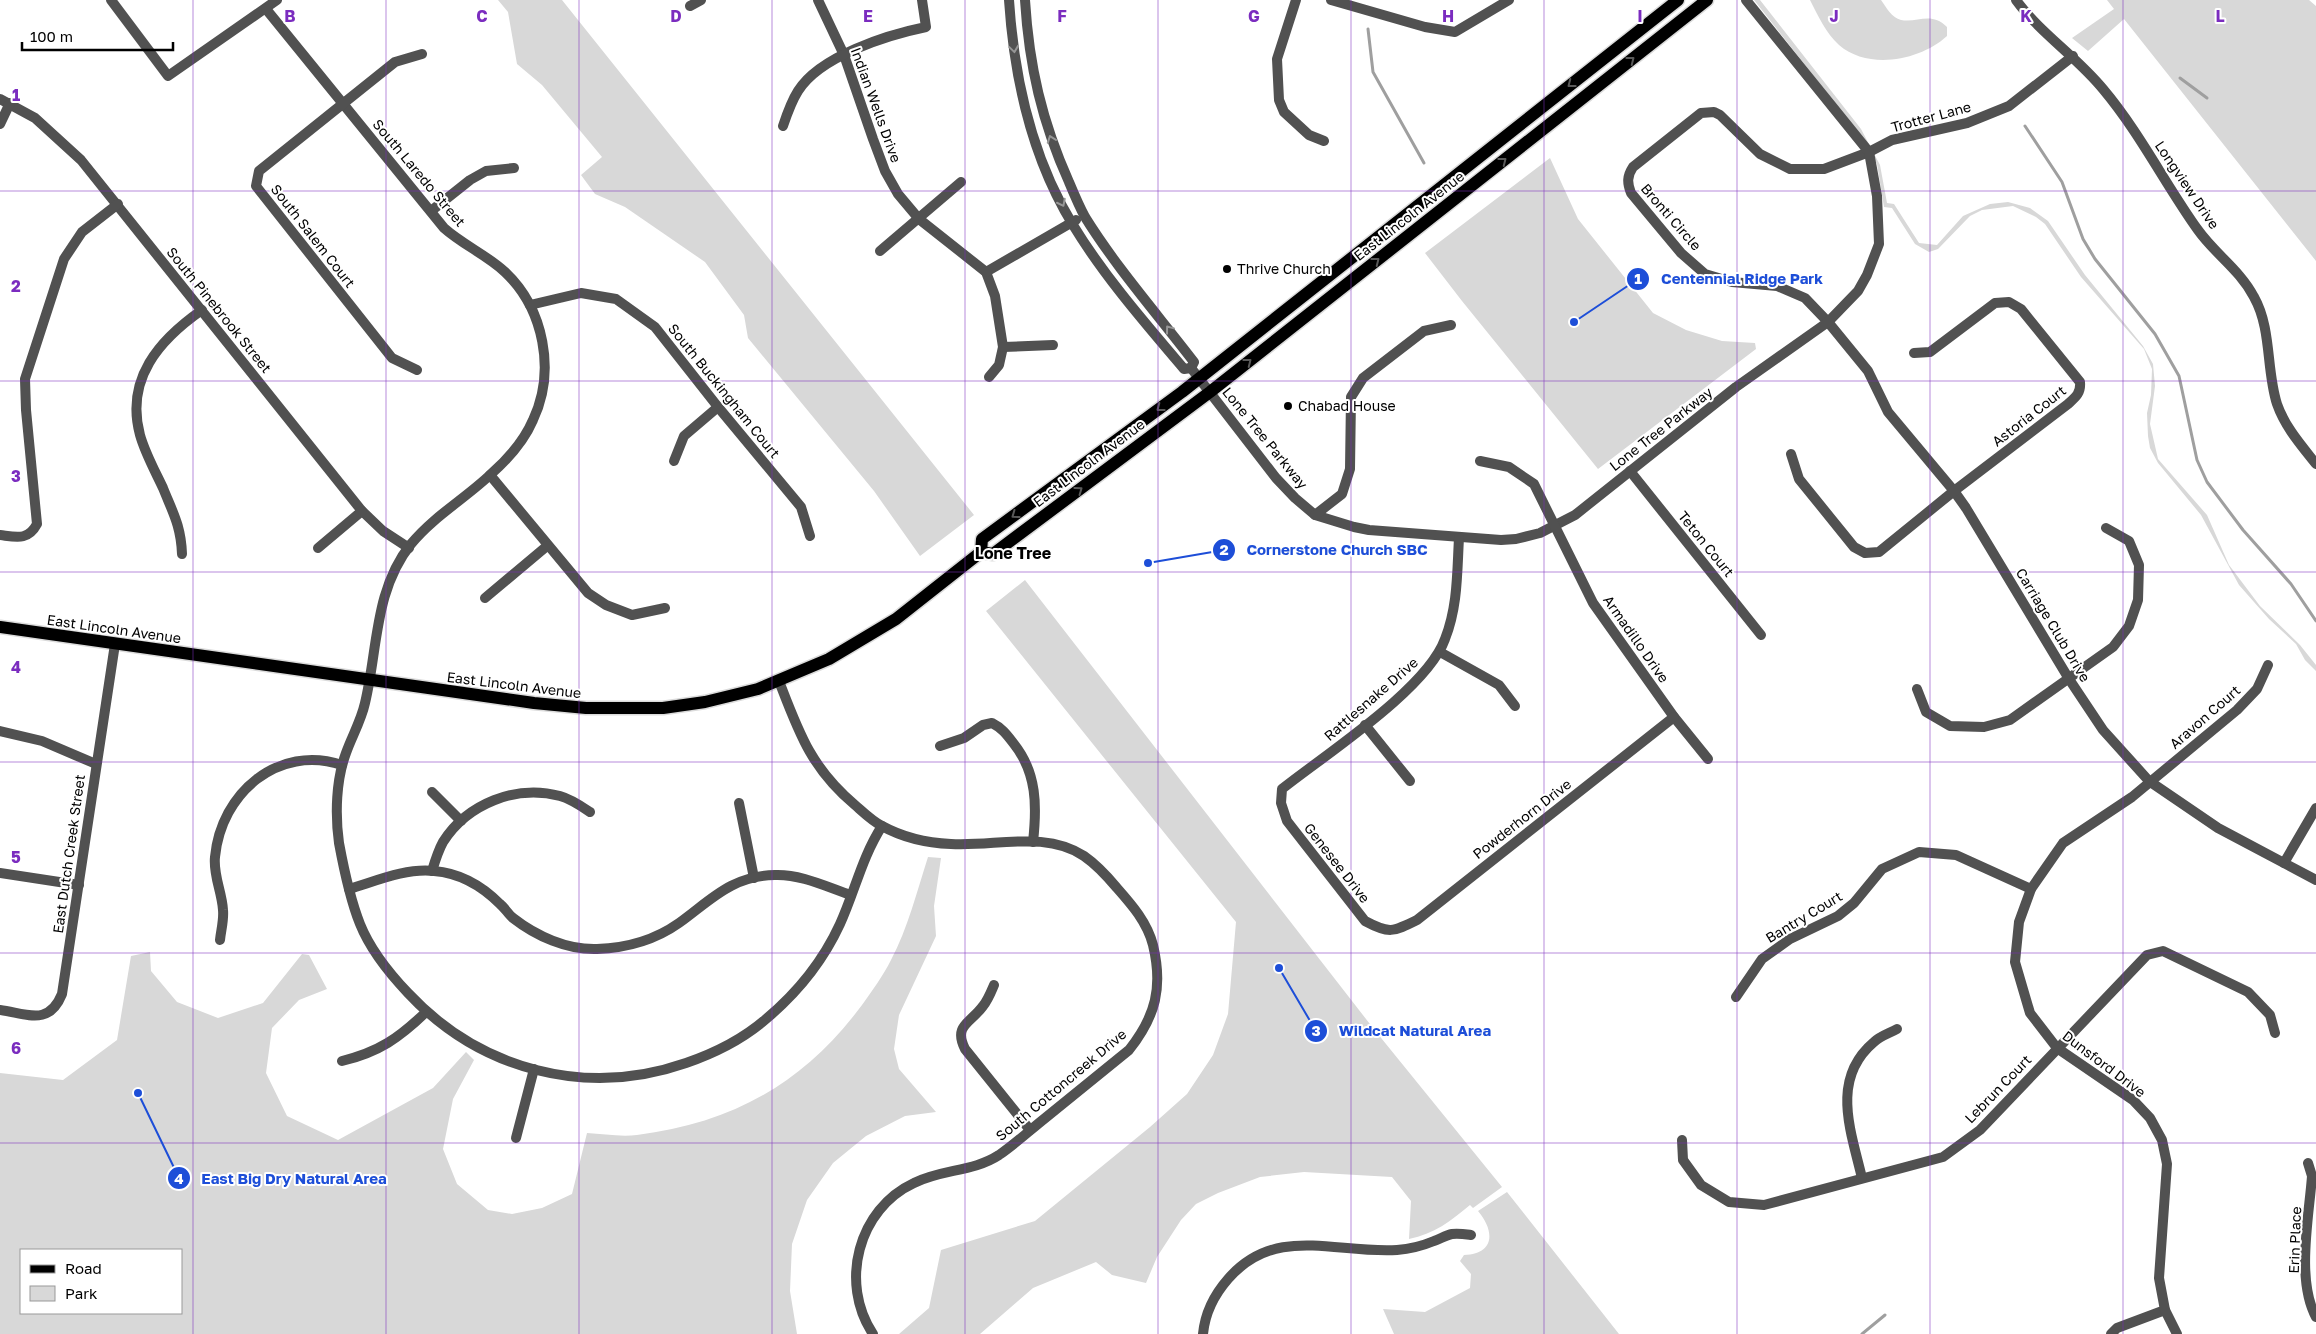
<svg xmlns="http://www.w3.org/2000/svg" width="2316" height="1334" font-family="'Golos Text',sans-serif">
<rect width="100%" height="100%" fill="#fff"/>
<g fill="#d8d8d8" fill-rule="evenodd">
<polygon points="498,0 562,0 974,515 920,556 874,491 748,338 744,315 705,262 625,207 595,194 581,175 602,157 542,85 517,64 508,12"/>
<polygon points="1754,0 1760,0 1861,129 1880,165 1887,203 1894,204 1919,243 1937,245 1963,216 1990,204 2008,202 2030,208 2048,221 2085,275 2143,346 2153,364 2155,386 2150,424 2158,459 2207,515 2229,565 2260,606 2300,645 2316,665 2316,671 2305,660 2296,644 2269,619 2239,585 2201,515 2158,463 2150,448 2148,436 2147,413 2151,395 2152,369 2144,349 2081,277 2045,224 2036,217 2013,206 1982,210 1970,216 1938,249 1929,252 1915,244 1892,208 1884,207 1877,164 1861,136"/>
<path d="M1810,0H1881C1886,7 1892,18 1901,20C1918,23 1931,11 1947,27V36C1921,60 1869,71 1839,45C1826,33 1818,16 1810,0Z"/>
<polygon points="2107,0 2309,0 2316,6 2316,261 2124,19 2088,51 2072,38 2114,9"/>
<polygon points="1550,158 1578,219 1653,313 1686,330 1722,341 1755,343 1756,349 1598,469 1462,301 1425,253"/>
<path d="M1025,580L1373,1028L1502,1187L1473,1208L1470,1205C1451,1221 1434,1234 1409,1239L1411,1201L1392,1177L1304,1172L1260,1177L1218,1193L1196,1204L1181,1220L1157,1257L1146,1283L1112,1275L1096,1262L1033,1288L980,1334H899L929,1308L941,1250L1035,1221L1150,1127L1187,1094L1213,1055L1228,1014L1236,922L986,611Z"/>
<path d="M928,857L941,858L934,906L936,936L899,1015L894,1049L899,1069L936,1112L905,1116L866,1136L833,1163L807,1200L792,1244L790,1291L797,1334H0V1073L63,1080L117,1040L131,956L150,952L151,971L177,1002L218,1018L263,1003L302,954L309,955L327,989L299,1000L272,1028L266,1073L287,1116L338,1140L433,1088L466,1052L474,1060L453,1099L443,1149L457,1184L488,1210L512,1214L542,1208L572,1194L587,1133C603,1134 621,1137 637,1135C733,1123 804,1083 862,1005C872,991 883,976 891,960C908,928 917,891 928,857ZM21,1250H181V1313H21Z"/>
<path d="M1507,1192L1619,1334H1394L1383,1309L1425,1312L1470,1288L1471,1274L1460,1261L1464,1255C1495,1254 1495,1231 1478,1211Z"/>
</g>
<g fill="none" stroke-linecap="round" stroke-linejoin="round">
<g stroke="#9f9f9f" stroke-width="3">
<polyline points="1368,29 1373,72 1424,163"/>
<polyline points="2180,78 2207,98"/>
<polyline points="2025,126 2062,182 2083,239 2095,259 2155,334 2179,376 2197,460 2207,482 2243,530 2291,584 2316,621"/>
<polyline points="1862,1334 1885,1315"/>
</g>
<defs>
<g id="major">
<polyline points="981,552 982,539 1182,392 1678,0"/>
<polyline points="0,627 534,703 586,708 663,708 705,702 758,689 829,659 896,619 981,552 993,554 1210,392 1707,0"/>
</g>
</defs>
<use href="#major" stroke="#dbdbdb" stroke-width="15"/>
<g stroke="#515151" stroke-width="10">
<polyline points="111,0 168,76 277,0"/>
<polyline points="818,0 844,55 873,139 885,171 898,194 919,219 986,272 995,296 1003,347 999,365 989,377"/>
<path d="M1009,0C1014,77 1032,158 1073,225C1104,276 1145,323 1184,369L1191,368"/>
<path d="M1025,0C1029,66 1042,122 1069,182C1074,194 1079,206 1085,217C1116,267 1158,315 1194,362L1191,368"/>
<polyline points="1296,0 1277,59 1279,100 1284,112 1309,135 1324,141"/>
<polyline points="1331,0 1425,27 1455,32 1509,0"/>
<path d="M2016,0C2040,33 2077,57 2103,89C2140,133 2165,184 2198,230C2215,254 2240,270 2254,297C2272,329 2266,370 2277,404C2285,427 2301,445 2316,464"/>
<polyline points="690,6 701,0"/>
<path d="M266,9L444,228C463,245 487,255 505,272C544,309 556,371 533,420C524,441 508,459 491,474C466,498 434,516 411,544C374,590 378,649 365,703C361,721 352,736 346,753C336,780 335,814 339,843C344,870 350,899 360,924C370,949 389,973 408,993C480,1070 586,1098 686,1063C715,1053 743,1039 766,1019C797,993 823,961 840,924C855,891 862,857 882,826"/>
<path d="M2073,56L2009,106L1967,123L1892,140L1869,152L1824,169H1790L1760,154L1720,115L1714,112L1701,113L1633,167C1627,176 1627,183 1631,193L1681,253L1705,274L1732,282L1777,286L1805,298L1828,322L1868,371L1888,412L1954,491L1966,508L2069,679L2103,730L2149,781L2218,828L2316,880"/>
<polyline points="0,99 35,118 81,160 362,511 383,531 409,548"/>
<polyline points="0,124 10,103"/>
<path d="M783,126C787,114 791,102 798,91C820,56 887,35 926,27L922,0"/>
<polyline points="431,211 470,180 486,171 514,168"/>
<polyline points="880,251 961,182"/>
<polyline points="986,272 1076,220"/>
<polyline points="530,305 581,293 616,299 655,327 718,407 801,507 810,536"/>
<polyline points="1003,347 1053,345"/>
<polyline points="1191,368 1276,478 1295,498 1315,515 1354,527 1369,530 1501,540 1516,539 1540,533 1575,515 1736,387 1828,322 1858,291 1867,275 1879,244 1877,196 1869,152 1746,0"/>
<polyline points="417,370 392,358 256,186 259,171 395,62 422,54"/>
<path d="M1791,454L1799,479L1854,547L1865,553L1879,552L1954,491L2068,404C2076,397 2081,393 2080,382L2021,309L2009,302L1995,303L1930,352L1914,353"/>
<polyline points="674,461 684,436 718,407"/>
<polyline points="1480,461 1509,467 1534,484 1593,603 1674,717 1708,759"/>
<polyline points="1630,471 1761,635"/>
<polyline points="490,475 588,593 606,605 632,615 665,608"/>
<polyline points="1315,515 1342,494 1350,469 1351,397 1363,378 1424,331 1451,325"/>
<path d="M0,535C16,537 28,541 37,524L26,410L25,379L64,259L82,232L118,204"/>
<path d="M1459,538C1457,572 1458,606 1445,639C1427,689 1326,754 1282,789L1281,803L1287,821L1365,921C1389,934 1393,932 1417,920L1674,717"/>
<polyline points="318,548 362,511"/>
<path d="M182,554C181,526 173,513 163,488C155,471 145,453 140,435C125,379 159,340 202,310"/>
<polyline points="485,598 547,546"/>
<polyline points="1440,652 1499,685 1515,706"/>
<path d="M779,681C799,733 811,768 855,805C863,812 872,821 882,826C902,837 928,843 951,844C994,847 1045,830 1084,856C1097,865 1107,876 1117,888C1132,905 1147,922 1153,945C1163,987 1156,1016 1129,1050C1101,1073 1072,1096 1044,1119C1029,1131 1015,1144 999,1155C973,1172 942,1169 914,1183C858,1209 839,1283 873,1334"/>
<polyline points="1917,689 1926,712 1950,726 1984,727 2010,720 2113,647 2129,626 2138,600 2139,565 2129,541 2106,528"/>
<polyline points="1365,725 1410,781"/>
<polyline points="0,731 42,741 96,764"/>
<path d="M940,746L964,738L983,725L992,723C1002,728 1007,735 1014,744C1037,773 1037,806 1033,842"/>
<polyline points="432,792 461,821"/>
<polyline points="739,803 754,878"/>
<polyline points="2284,863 2316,808"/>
<path d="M432,871C435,861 438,851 443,842C467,804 516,784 560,796C571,799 581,806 590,812"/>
<polyline points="0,873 79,885"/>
<path d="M349,889C376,881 405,868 434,871C459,873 482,886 500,904C505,908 508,914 513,918C536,936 567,950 597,949C626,948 655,940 679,923C711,900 731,876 775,875C801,874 827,887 851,895"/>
<path d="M220,940C221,930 224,920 223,910C222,892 213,875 215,857C221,793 278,744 342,765"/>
<path d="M994,985C991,992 988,1000 983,1006C971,1023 953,1025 965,1049L1030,1130"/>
<polyline points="1736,997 1762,959 1790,939 1838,916 1854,903 1882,869 1919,852 1956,855 2031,889"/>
<path d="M0,1010C28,1014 49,1026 62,994L115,644"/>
<path d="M342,1061C379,1052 399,1038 426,1012"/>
<polyline points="516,1138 534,1069"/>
<polyline points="1682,1140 1683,1160 1701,1185 1729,1202 1764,1205 1943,1157 1980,1130 2147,955 2163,951 2248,992 2270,1015 2275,1033"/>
<path d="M2308,1163L2312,1176C2309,1217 2296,1280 2316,1317"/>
<path d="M1862,1178C1851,1131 1830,1079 1874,1042C1880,1036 1890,1033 1897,1029"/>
<path d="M1203,1334C1205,1313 1214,1295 1228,1279C1276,1224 1335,1254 1397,1250C1410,1249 1422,1246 1434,1241C1440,1239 1446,1235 1452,1234C1458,1233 1464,1234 1471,1235"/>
<polyline points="2111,1334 2117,1328 2165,1310"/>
<polyline points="2177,1334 2165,1310 2159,1278 2167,1164 2162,1140 2150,1118 2133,1100 2057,1048 2030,1013 2015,962 2019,922 2031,889 2063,843 2132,797 2237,710 2257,689 2268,665"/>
</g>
<use href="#major" stroke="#000" stroke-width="12"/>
</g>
<defs><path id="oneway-chevron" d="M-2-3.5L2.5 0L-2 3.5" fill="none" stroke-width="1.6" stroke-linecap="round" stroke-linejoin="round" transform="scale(1.25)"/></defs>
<g stroke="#979797">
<use href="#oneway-chevron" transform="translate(1014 49) rotate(82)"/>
<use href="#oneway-chevron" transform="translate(1051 139) rotate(-110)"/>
<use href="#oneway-chevron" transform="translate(1062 203) rotate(63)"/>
<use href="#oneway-chevron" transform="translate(1169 329) rotate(-127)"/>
</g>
<g stroke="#595959">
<use href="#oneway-chevron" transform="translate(1631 60) rotate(-38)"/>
<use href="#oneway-chevron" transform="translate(1571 84) rotate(142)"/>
<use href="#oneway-chevron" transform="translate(1503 161) rotate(-38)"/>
<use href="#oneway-chevron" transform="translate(1376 261) rotate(-38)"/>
<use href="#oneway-chevron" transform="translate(1248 362) rotate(-38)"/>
<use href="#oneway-chevron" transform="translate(1160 408) rotate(143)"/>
<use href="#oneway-chevron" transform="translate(1079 490) rotate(-36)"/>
<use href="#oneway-chevron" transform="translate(1015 515) rotate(144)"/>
</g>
<path fill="none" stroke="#7b2cbf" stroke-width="1" stroke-opacity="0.55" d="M193,0V1334M386,0V1334M579,0V1334M772,0V1334M965,0V1334M1158,0V1334M1351,0V1334M1544,0V1334M1737,0V1334M1930,0V1334M2123,0V1334M0,191H2316M0,381H2316M0,572H2316M0,762H2316M0,953H2316M0,1143H2316"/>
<g fill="#000" stroke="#fff" stroke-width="2">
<circle cx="1227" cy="269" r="5"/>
<circle cx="1288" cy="406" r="5"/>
</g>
<g text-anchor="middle" stroke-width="4" stroke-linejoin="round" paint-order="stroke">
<g font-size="14" fill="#000" stroke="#fff">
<text transform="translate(876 105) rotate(70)" y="5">Indian Wells Drive</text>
<text transform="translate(1931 117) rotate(-15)" y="5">Trotter Lane</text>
<text transform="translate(419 173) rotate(50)" y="5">South Laredo Street</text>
<text transform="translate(2187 185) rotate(56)" y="5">Longview Drive</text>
<text transform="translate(1409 216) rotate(-38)" y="5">East Lincoln Avenue</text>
<text transform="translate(1671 217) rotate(49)" y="5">Bronti Circle</text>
<text transform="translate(313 236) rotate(52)" y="5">South Salem Court</text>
<text transform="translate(219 310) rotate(51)" y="5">South Pinebrook Street</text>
<text transform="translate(724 391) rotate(51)" y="5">South Buckingham Court</text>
<text transform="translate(2029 416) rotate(-38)" y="5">Astoria Court</text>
<text transform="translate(1661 429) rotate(-38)" y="5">Lone Tree Parkway</text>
<text transform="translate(1265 438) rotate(51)" y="5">Lone Tree Parkway</text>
<text transform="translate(1089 463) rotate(-37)" y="5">East Lincoln Avenue</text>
<text transform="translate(1706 544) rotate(51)" y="5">Teton Court</text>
<text transform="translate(2053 625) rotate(59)" y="5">Carriage Club Drive</text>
<text transform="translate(114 629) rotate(8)" y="5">East Lincoln Avenue</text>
<text transform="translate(1636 639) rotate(55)" y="5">Armadillo Drive</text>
<text transform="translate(514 685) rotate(7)" y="5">East Lincoln Avenue</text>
<text transform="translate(1371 699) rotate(-41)" y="5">Rattlesnake Drive</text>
<text transform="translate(2205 717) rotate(-41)" y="5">Aravon Court</text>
<text transform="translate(1522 819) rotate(-38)" y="5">Powderhorn Drive</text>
<text transform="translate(69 854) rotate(-82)" y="5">East Dutch Creek Street</text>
<text transform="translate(1337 863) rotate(52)" y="5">Genesee Drive</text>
<text transform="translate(1804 917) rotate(-31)" y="5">Bantry Court</text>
<text transform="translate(2104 1064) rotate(37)" y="5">Dunsford Drive</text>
<text transform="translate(1061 1085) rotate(-40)" y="5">South Cottoncreek Drive</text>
<text transform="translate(1998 1089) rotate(-46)" y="5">Lebrun Court</text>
<text transform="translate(2295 1240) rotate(-88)" y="5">Erin Place</text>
</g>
<g font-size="14" fill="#000" stroke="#fff" text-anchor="start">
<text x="1237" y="274">Thrive Church</text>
<text x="1298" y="411">Chabad House</text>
</g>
<g font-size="16" font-weight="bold" fill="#000" stroke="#fff">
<text x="1013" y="559">Lone Tree</text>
</g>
</g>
<g font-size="16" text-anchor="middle" font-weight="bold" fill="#7b2cbf" stroke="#fff" stroke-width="4" stroke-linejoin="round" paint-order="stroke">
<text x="290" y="22">B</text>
<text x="482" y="22">C</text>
<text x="676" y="22">D</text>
<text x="868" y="22">E</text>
<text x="1062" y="22">F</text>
<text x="1254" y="22">G</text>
<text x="1448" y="22">H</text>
<text x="1640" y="22">I</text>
<text x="1834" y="22">J</text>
<text x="2026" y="22">K</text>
<text x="2220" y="22">L</text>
<text x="16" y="101">1</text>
<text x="16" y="292">2</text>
<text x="16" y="482">3</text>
<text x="16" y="673">4</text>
<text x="16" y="863">5</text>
<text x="16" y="1054">6</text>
</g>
<path fill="none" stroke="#1d4ed8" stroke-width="2" d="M1574 322L1638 279M1148 563L1224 550M1279 968L1316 1031M138 1093L179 1178"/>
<g fill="#1d4ed8" stroke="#fff" stroke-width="2">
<circle cx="1574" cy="322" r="5"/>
<circle cx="1148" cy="563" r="5"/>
<circle cx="1279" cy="968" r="5"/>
<circle cx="138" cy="1093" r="5"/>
<circle cx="1638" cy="279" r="12"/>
<circle cx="1224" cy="550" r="12"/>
<circle cx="1316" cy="1031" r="12"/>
<circle cx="179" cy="1178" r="12"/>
</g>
<g font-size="15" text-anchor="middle" font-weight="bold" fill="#fff">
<text x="1638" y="284">1</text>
<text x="1224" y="555">2</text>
<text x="1316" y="1036">3</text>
<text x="179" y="1184">4</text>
</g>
<g font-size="15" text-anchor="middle" font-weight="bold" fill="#1d4ed8" stroke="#fff" stroke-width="4" stroke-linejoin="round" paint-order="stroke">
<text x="1742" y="284">Centennial Ridge Park</text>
<text x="1337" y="555">Cornerstone Church SBC</text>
<text x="1415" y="1036">Wildcat Natural Area</text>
<text x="294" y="1184">East Big Dry Natural Area</text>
</g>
<rect x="20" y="1249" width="162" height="65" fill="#ffffff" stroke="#999999"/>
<rect x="30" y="1265" width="25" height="8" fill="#000000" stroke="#999999"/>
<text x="65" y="1274" font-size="15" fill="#000000">Road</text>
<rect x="30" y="1286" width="25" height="15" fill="#d8d8d8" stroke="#999999"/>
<text x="65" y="1299" font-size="15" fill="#000000">Park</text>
<path d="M22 42v8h151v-8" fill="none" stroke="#000000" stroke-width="2.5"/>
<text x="30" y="42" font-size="15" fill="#000000" stroke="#ffffff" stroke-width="4" paint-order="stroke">100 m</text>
</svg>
